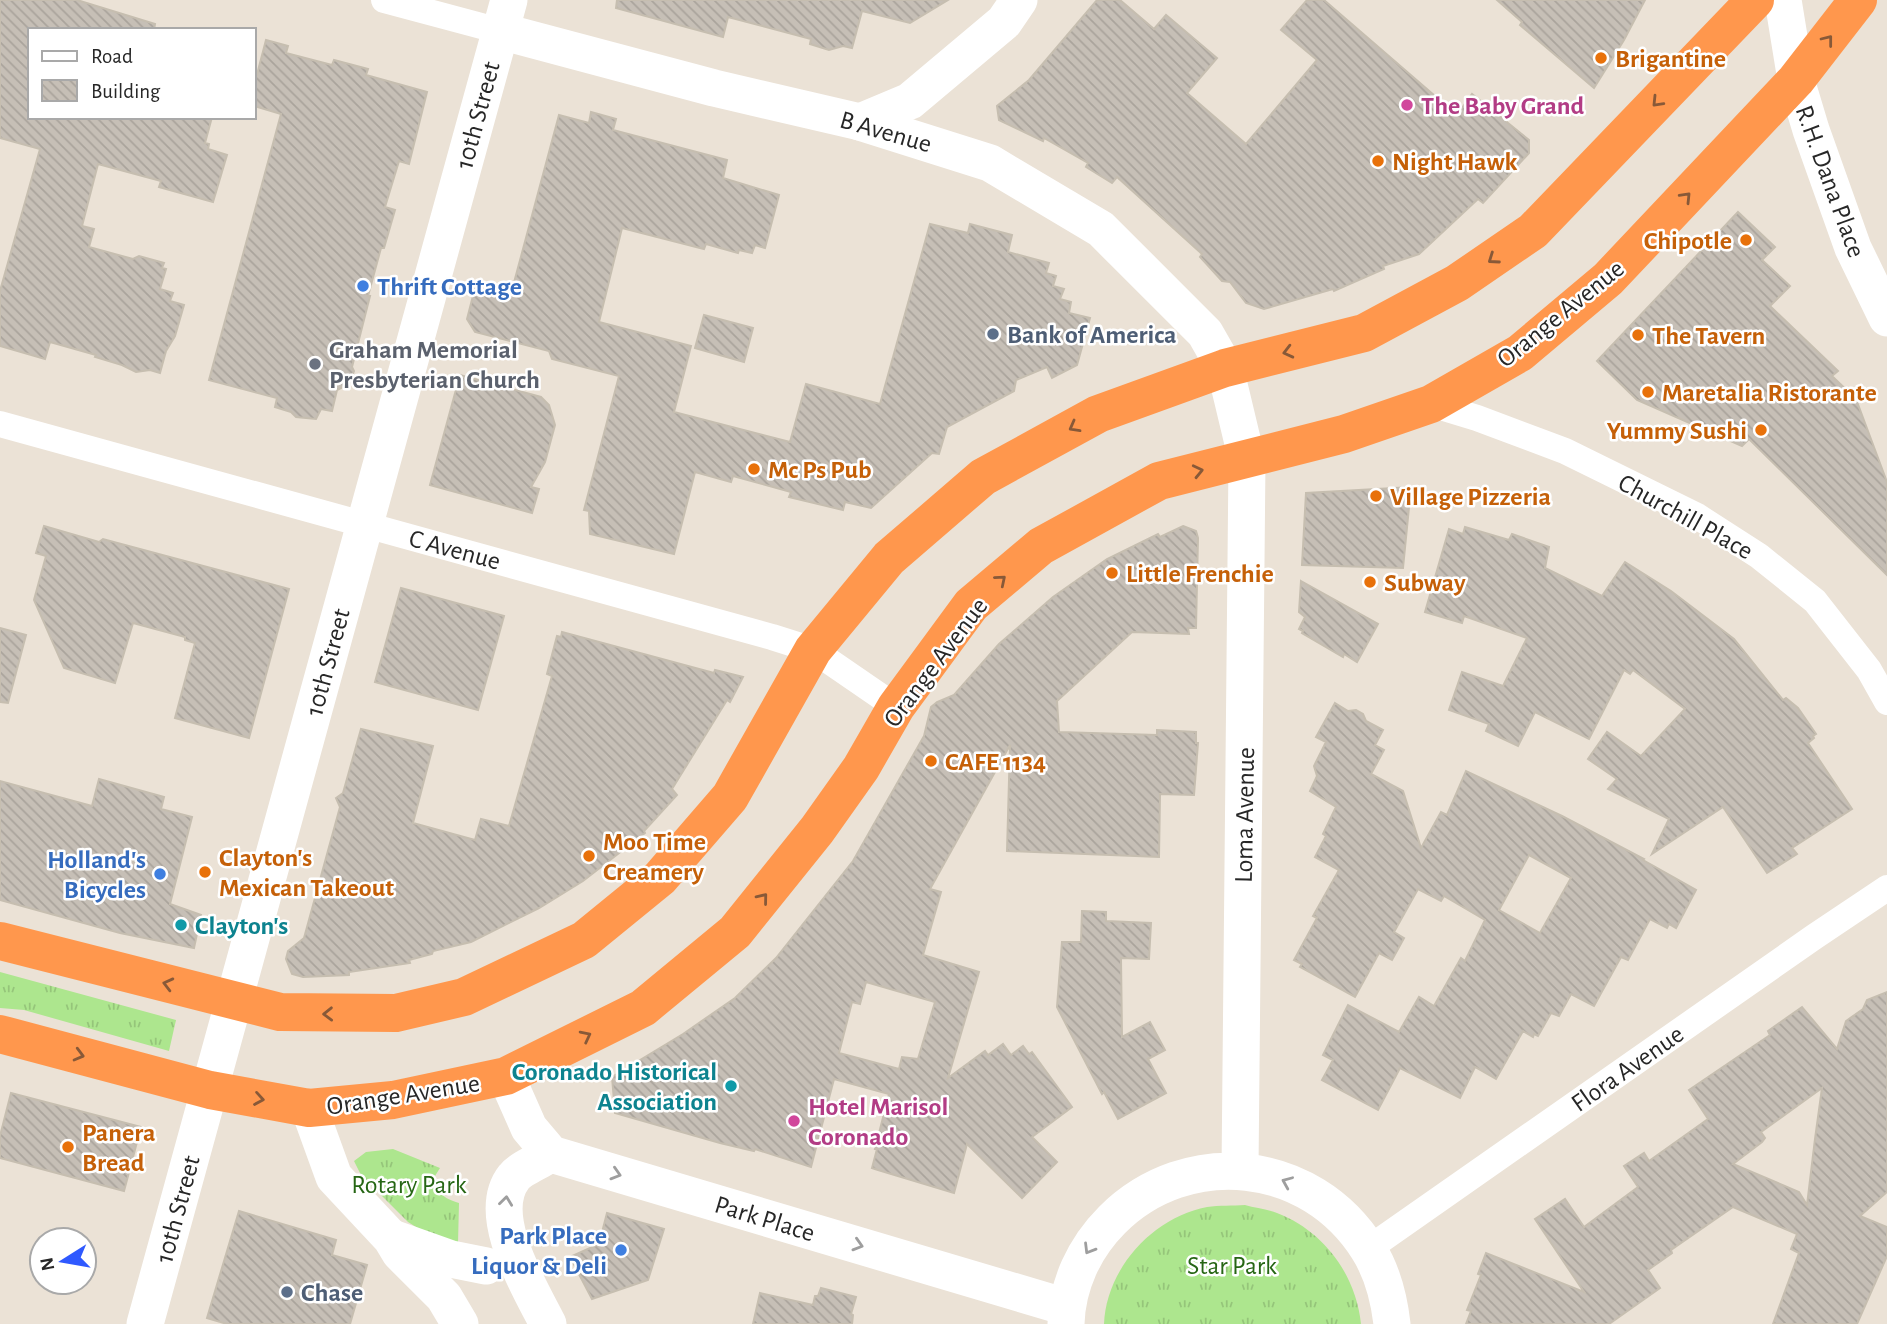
<svg xmlns="http://www.w3.org/2000/svg" width="1887" height="1324" font-family="'Alegreya Sans',sans-serif">
<defs>
<pattern id="grass-tufts" width="24" height="20" patternUnits="userSpaceOnUse" patternTransform="scale(1.75)"><rect width="24" height="20" fill="#ade68e"/><path d="M3 7l-1-3M5 7V3M7 7l1-3M15 17l-1-3M17 17v-4M19 17l1-3" fill="none" stroke="#95c57a"/></pattern>
<pattern id="building-back-hatch" width="6" height="6" patternUnits="userSpaceOnUse" patternTransform="scale(1.75)"><rect width="6" height="6" fill="#c6bfb6"/><path d="M-1 5l2 2M0 0l6 6M5-1l2 2" fill="none" stroke="#aaa49c"/></pattern>
</defs>
<rect width="100%" height="100%" fill="#ebe2d6"/>
<g fill="url(#grass-tufts)">
<polygon points="0,972 176,1020 169,1051 24,1010 0,1008"/>
<path d="M393,1149L440,1168L435,1176C438,1193 442,1198 459,1203L458,1244L440,1242L408,1222L361,1175L354,1161L366,1152Z"/>
<path d="M1245,1205C1255,1208 1267,1209 1277,1213C1324,1231 1356,1275 1361,1324H1104C1106,1269 1153,1217 1207,1207C1219,1205 1233,1206 1245,1205Z"/>
</g>
<g fill="url(#building-back-hatch)" stroke="#c6beb0" stroke-width="2" fill-rule="evenodd">
<polygon points="0,0 77,0 155,24 154,30 30,30 30,117 212,117 205,143 209,144 208,149 227,155 213,202 159,187 161,181 98,164 82,226 94,229 89,247 133,259 139,256 164,263 162,268 166,269 160,289 173,293 170,301 184,305 175,336 166,351 160,373 150,370 136,372 122,365 95,357 96,355 50,342 45,359 0,346 0,291 40,149 0,138"/>
<polygon points="617,0 948,0 910,23 862,11 852,48 843,46 829,50 810,44 811,39 728,17 723,37 616,8"/>
<polygon points="1097,0 1120,0 1154,29 1166,15 1217,58 1187,93 1246,144 1317,60 1281,30 1307,0 1324,0 1457,115 1472,94 1529,140 1529,153 1483,203 1478,199 1419,254 1383,266 1384,269 1334,291 1333,289 1264,309 1246,303 1230,282 1222,281 1200,257 1202,254 1117,177 1112,183 1086,167 1088,163 1044,138 1043,141 999,120 997,106 1029,80"/>
<polygon points="1497,0 1645,0 1624,40 1594,88 1520,25 1522,22"/>
<polygon points="266,40 288,46 286,53 332,65 334,60 368,69 366,75 427,92 409,164 399,161 385,207 395,210 384,248 381,248 368,296 370,296 352,367 354,371 349,384 337,390 332,411 321,409 316,419 296,417 291,412 275,407 277,398 209,380 281,114 254,106 254,86"/>
<polygon points="591,112 616,119 613,130 727,160 723,178 779,195 765,248 755,245 752,253 739,250 738,253 706,244 704,249 622,228 599,322 691,346 674,412 790,442 806,384 880,404 930,224 968,233 970,224 1012,235 1008,252 1049,263 1046,273 1056,276 1053,286 1064,289 1060,299 1071,302 1069,313 1090,318 1077,365 1052,378 1047,367 1016,380 1014,391 947,427 939,454 932,453 871,508 845,502 843,510 789,497 791,492 733,476 731,482 695,472 674,554 590,534 589,511 584,510 619,376 552,359 549,351 475,332 467,319 475,288 506,296 508,289 512,290 559,115 589,123"/>
<polygon points="1738,212 1775,247 1762,260 1790,286 1770,306 1838,371 1832,376 1856,399 1887,482 1887,575 1749,439 1742,446 1637,400 1597,361"/>
<polygon points="704,315 753,328 744,362 695,348"/>
<polygon points="460,375 541,397 549,405 555,425 545,462 531,487 539,489 532,513 430,485"/>
<polygon points="1411,487 1403,568 1302,565 1306,493"/>
<polygon points="44,526 99,542 103,539 289,589 249,738 175,718 195,643 185,640 185,637 133,623 115,683 64,668 34,600 46,556 36,553"/>
<path d="M1183,526L1196,531L1198,538L1196,628H1188L1189,634L1132,632L1057,701L1059,732L1157,735V730L1196,732V743H1198L1194,795L1160,794L1159,857L1007,851L1010,745L930,889L941,892L923,955L979,972L948,1078L985,1051L988,1055L1003,1044L1011,1055L1023,1046L1029,1054L1032,1052L1072,1107L1032,1137L1057,1162L1022,1198L967,1144L954,1193L878,1170L872,1168L877,1149H875L889,1094L834,1079L811,1167L755,1149L754,1151L720,1143L615,1113L612,1077L683,1034L735,998L776,958L853,861L924,736L931,707L937,702L954,695L999,644L1053,597L1107,559L1158,534L1160,537ZM866,982L935,1002L918,1059L902,1057L899,1069L839,1053L852,1002L860,1004Z"/>
<polygon points="1465,527 1509,540 1512,534 1549,547 1545,568 1602,596 1625,562 1671,591 1734,639 1783,700 1786,698 1798,708 1816,734 1813,736 1814,738 1808,743 1852,809 1792,848 1797,854 1767,873 1723,807 1652,854 1669,819 1608,789 1617,779 1588,759 1607,732 1641,756 1685,709 1633,670 1630,674 1624,670 1589,739 1535,712 1518,746 1486,731 1489,724 1449,710 1462,672 1503,686 1527,638 1464,616 1462,623 1425,612 1449,529 1463,534"/>
<polygon points="1301,581 1378,624 1357,662 1344,654 1343,657 1302,633 1303,631 1299,629 1305,617 1299,612"/>
<polygon points="401,588 504,616 478,710 375,682"/>
<polygon points="0,628 26,635 8,703 0,702"/>
<polygon points="562,632 714,673 715,670 743,677 730,702 727,700 672,789 677,795 644,831 645,833 583,881 539,908 471,942 433,951 432,954 409,960 410,963 349,972 349,975 303,977 292,974 286,959 288,951 304,938 340,807 336,798 343,793 361,729 433,746 413,823 475,840 481,819 509,826 552,676 547,674 557,636 561,637"/>
<path d="M1335,703L1348,711L1356,710L1363,714L1366,721L1383,730L1375,745L1384,750L1371,774L1403,791L1421,848L1441,812L1447,815L1466,771L1562,816L1644,859L1643,860L1696,890L1676,928L1669,924L1667,928L1650,919L1628,960L1621,957L1594,1006L1571,994L1559,1016L1551,1013L1538,1036L1534,1034L1533,1037L1523,1031L1496,1079L1475,1067L1460,1098L1400,1068L1378,1110L1322,1080L1333,1060L1323,1055L1348,1005L1399,1032L1419,997L1434,1006L1461,958L1465,961L1485,920L1444,896L1441,901L1418,889L1394,932L1404,938L1392,960L1379,953L1355,997L1300,967L1302,964L1294,960L1317,918L1313,916L1339,870L1315,857L1326,836L1323,834L1336,807L1310,791L1317,776L1314,766L1326,742L1316,737ZM1529,855L1571,878L1540,933L1499,910Z"/>
<polygon points="99,779 164,797 161,809 192,817 170,904 201,915 194,948 120,933 0,900 0,781 92,806"/>
<polygon points="1082,911 1106,912 1106,921 1151,923 1149,959 1121,958 1122,1037 1150,1022 1165,1050 1148,1059 1166,1093 1118,1119 1104,1092 1102,1094 1057,1007 1062,942 1081,942"/>
<path d="M1887,992V1192L1860,1216L1887,1227V1256L1857,1324H1773L1799,1253L1791,1249L1797,1234L1733,1207L1671,1250L1672,1253L1648,1270L1660,1288L1609,1324H1466L1471,1311L1467,1310L1481,1275L1478,1274L1486,1253L1584,1292L1535,1219L1565,1199L1584,1227L1638,1187L1624,1166L1644,1153L1649,1161L1708,1119L1689,1090L1770,1035L1768,1031L1802,1007L1837,1049L1846,1021L1863,1009L1867,1000ZM1822,1088L1815,1139L1807,1205L1799,1192L1733,1164L1762,1142L1765,1138L1761,1132Z"/>
<polygon points="11,1093 141,1127 124,1191 0,1158 0,1136"/>
<polygon points="239,1211 336,1240 332,1255 367,1265 350,1324 227,1324 207,1318"/>
<polygon points="607,1213 664,1229 648,1280 592,1299 570,1257 599,1244"/>
<polygon points="821,1288 856,1297 851,1314 853,1315 852,1324 753,1324 760,1293 813,1305 815,1296 818,1296"/>
</g>
<g fill="none" stroke-linecap="round" stroke-linejoin="round">
<g stroke="#fff" stroke-width="26">
<polyline points="384,0 500,31"/>
<polyline points="1431,404 1477,418 1565,451 1697,516 1759,556 1815,601 1869,670 1887,702"/>
<polyline points="0,424 772,637 813,650 896,707"/>
<polyline points="1368,1249 1814,937 1887,888"/>
</g>
<g stroke="#fff" stroke-width="37">
<polyline points="1783,0 1796,80 1811,130 1853,248 1887,318"/>
<polyline points="500,31 714,88 860,122 990,163 1101,229 1205,333 1225,368 1247,460 1240,1170"/>
<polyline points="860,122 910,101 1004,22 1019,0"/>
<polyline points="506,1076 529,1128 551,1154 1066,1307"/>
<polyline points="309,1108 334,1177 391,1238 400,1253 444,1297 460,1324"/>
<polyline points="392,1238 451,1259 486,1266"/>
<polyline points="145,1324 509,0"/>
<path d="M548,1324C530,1288 484,1215 514,1177C520,1169 541,1160 551,1154"/>
<path d="M1066,1324C1067,1285 1084,1248 1112,1220C1187,1145 1311,1158 1368,1249C1382,1271 1389,1298 1392,1324"/>
</g>
<g stroke="#ff974d" stroke-width="38">
<polyline points="0,941 280,1012 396,1013 464,997 584,940 660,878 730,797 813,650 889,558 983,477 1098,414 1225,368 1364,333 1457,283 1533,231 1755,0"/>
<polyline points="0,1034 210,1090 309,1108 393,1100 506,1076 643,1008 735,932 817,830 861,768 896,707 971,605 1041,546 1159,481 1344,434 1431,404 1520,353 1608,279 1796,80 1858,0"/>
</g>
</g>
<defs><path id="oneway-chevron" d="M-2-3.5L2.5 0L-2 3.5" fill="none" stroke-width="1.6" stroke-linecap="round" stroke-linejoin="round" transform="scale(1.75)"/></defs>
<g stroke="#885938">
<use href="#oneway-chevron" transform="translate(1828 40) rotate(-52)"/>
<use href="#oneway-chevron" transform="translate(1657 102) rotate(134)"/>
<use href="#oneway-chevron" transform="translate(1686 197) rotate(-46)"/>
<use href="#oneway-chevron" transform="translate(1493 259) rotate(145)"/>
<use href="#oneway-chevron" transform="translate(1288 352) rotate(166)"/>
<use href="#oneway-chevron" transform="translate(1074 427) rotate(151)"/>
<use href="#oneway-chevron" transform="translate(1198 471) rotate(-13)"/>
<use href="#oneway-chevron" transform="translate(1001 580) rotate(-40)"/>
<use href="#oneway-chevron" transform="translate(763 898) rotate(-51)"/>
<use href="#oneway-chevron" transform="translate(168 984) rotate(-166)"/>
<use href="#oneway-chevron" transform="translate(328 1014) rotate(179)"/>
<use href="#oneway-chevron" transform="translate(586 1036) rotate(-27)"/>
<use href="#oneway-chevron" transform="translate(79 1055) rotate(15)"/>
<use href="#oneway-chevron" transform="translate(259 1099) rotate(10)"/>
</g>
<g stroke="#9e9e9e">
<use href="#oneway-chevron" transform="translate(616 1174) rotate(17)"/>
<use href="#oneway-chevron" transform="translate(1287 1182) rotate(-157)"/>
<use href="#oneway-chevron" transform="translate(506 1201) rotate(-83)"/>
<use href="#oneway-chevron" transform="translate(858 1245) rotate(17)"/>
<use href="#oneway-chevron" transform="translate(1089 1249) rotate(121)"/>
</g>
<g fill="#e8710a" stroke="#fff" stroke-width="2.5">
<circle cx="1601" cy="58" r="7"/>
<circle cx="1378" cy="161" r="7"/>
<circle cx="1746" cy="240" r="7"/>
<circle cx="1638" cy="335" r="7"/>
<circle cx="1648" cy="392" r="7"/>
<circle cx="1761" cy="430" r="7"/>
<circle cx="754" cy="469" r="7"/>
<circle cx="1376" cy="496" r="7"/>
<circle cx="1112" cy="573" r="7"/>
<circle cx="1370" cy="582" r="7"/>
<circle cx="931" cy="761" r="7"/>
<circle cx="589" cy="856" r="7"/>
<circle cx="205" cy="872" r="7"/>
<circle cx="68" cy="1147" r="7"/>
</g>
<g fill="#d1479c" stroke="#fff" stroke-width="2.5">
<circle cx="1407" cy="105" r="7"/>
<circle cx="794" cy="1121" r="7"/>
</g>
<g fill="#3f7fe0" stroke="#fff" stroke-width="2.5">
<circle cx="363" cy="286" r="7"/>
<circle cx="160" cy="874" r="7"/>
<circle cx="621" cy="1250" r="7"/>
</g>
<g fill="#5c6f8a" stroke="#fff" stroke-width="2.5">
<circle cx="993" cy="334" r="7"/>
<circle cx="287" cy="1292" r="7"/>
</g>
<circle fill="#6b7280" stroke="#fff" stroke-width="2.5" cx="315" cy="364" r="7"/>
<g fill="#0f9aa8" stroke="#fff" stroke-width="2.5">
<circle cx="181" cy="925" r="7"/>
<circle cx="731" cy="1086" r="7"/>
</g>
<g text-anchor="middle" stroke-width="5" stroke-linejoin="round" paint-order="stroke">
<g font-size="26" font-weight="bold" fill="#c56008" stroke="#fff" text-anchor="start">
<text x="1615" y="67">Brigantine</text>
<text x="1392" y="170">Night Hawk</text>
<text x="1732" y="249" text-anchor="end">Chipotle</text>
<text x="1652" y="344">The Tavern</text>
<text x="1662" y="401">Maretalia Ristorante</text>
<text x="1747" y="439" text-anchor="end">Yummy Sushi</text>
<text x="768" y="478">Mc Ps Pub</text>
<text x="1390" y="505">Village Pizzeria</text>
<text x="1126" y="582">Little Frenchie</text>
<text x="1384" y="591">Subway</text>
<text x="945" y="770">CAFE 1134</text>
<text x="603" y="850">Moo Time<tspan x="603" dy="30">Creamery</tspan></text>
<text x="219" y="866">Clayton's<tspan x="219" dy="30">Mexican Takeout</tspan></text>
<text x="82" y="1141">Panera<tspan x="82" dy="30">Bread</tspan></text>
</g>
<g font-size="26" font-weight="bold" fill="#b23c85" stroke="#fff" text-anchor="start">
<text x="1421" y="114">The Baby Grand</text>
<text x="808" y="1115">Hotel Marisol<tspan x="808" dy="30">Coronado</tspan></text>
</g>
<g font-size="26" fill="#272727" stroke="#fff">
<text transform="translate(477 115) rotate(-75)" y="9">10th Street</text>
<text transform="translate(886 131) rotate(16)" y="9">B Avenue</text>
<text transform="translate(1831 181) rotate(70)" y="9">R.H. Dana Place</text>
<text transform="translate(1560 313) rotate(-39)" y="9">Orange Avenue</text>
<text transform="translate(1686 516) rotate(29)" y="9">Churchill Place</text>
<text transform="translate(455 549) rotate(15)" y="9">C Avenue</text>
<text transform="translate(327 662) rotate(-75)" y="9">10th Street</text>
<text transform="translate(935 662) rotate(-53)" y="9">Orange Avenue</text>
<text transform="translate(1244 815) rotate(-89)" y="9">Loma Avenue</text>
<text transform="translate(1627 1068) rotate(-35)" y="9">Flora Avenue</text>
<text transform="translate(403 1094) rotate(-9)" y="9">Orange Avenue</text>
<text transform="translate(177 1209) rotate(-75)" y="9">10th Street</text>
<text transform="translate(765 1218) rotate(17)" y="9">Park Place</text>
</g>
<g font-size="26" font-weight="bold" fill="#366cbe" stroke="#fff" text-anchor="end">
<text x="377" y="295" text-anchor="start">Thrift Cottage</text>
<text x="146" y="868">Holland's<tspan x="146" dy="30">Bicycles</tspan></text>
<text x="607" y="1244">Park Place<tspan x="607" dy="30">Liquor &amp; Deli</tspan></text>
</g>
<g font-size="26" font-weight="bold" fill="#4e5e75" stroke="#fff" text-anchor="start">
<text x="1007" y="343">Bank of America</text>
<text x="301" y="1301">Chase</text>
</g>
<g font-size="26" font-weight="bold" fill="#5b616d" stroke="#fff" text-anchor="start">
<text x="329" y="358">Graham Memorial<tspan x="329" dy="30">Presbyterian Church</tspan></text>
</g>
<g font-size="26" font-weight="bold" fill="#0d838f" stroke="#fff" text-anchor="start">
<text x="195" y="934">Clayton's</text>
<text x="717" y="1080" text-anchor="end">Coronado Historical<tspan x="717" dy="30">Association</tspan></text>
</g>
<g font-size="26" fill="#266614" stroke="#fff">
<text x="409" y="1193">Rotary Park</text>
<text x="1232" y="1274">Star Park</text>
</g>
</g>
<rect x="28" y="28" width="228" height="91" fill="#ffffff" stroke="#a9a9a9" stroke-width="2"/>
<rect x="42" y="51" width="35" height="10" fill="#ffffff" stroke="#a9a9a9" stroke-width="2"/>
<text x="91" y="63" font-size="21" fill="#272727">Road</text>
<rect x="42" y="80" width="35" height="21" fill="url(#building-back-hatch)" stroke="#a9a9a9" stroke-width="2"/>
<text x="91" y="98" font-size="21" fill="#272727">Building</text>
<g transform="translate(63 1261) rotate(259)"><circle r="33" fill="#ffffff" stroke="#a9a9a9" stroke-width="2"/>
<path d="M0-5L12 26L0 18L-12 26Z" fill="#2f59ff"/>
<text y="-10" font-size="19" font-weight="bold" text-anchor="middle" fill="#272727">N</text>
</g>
</svg>
